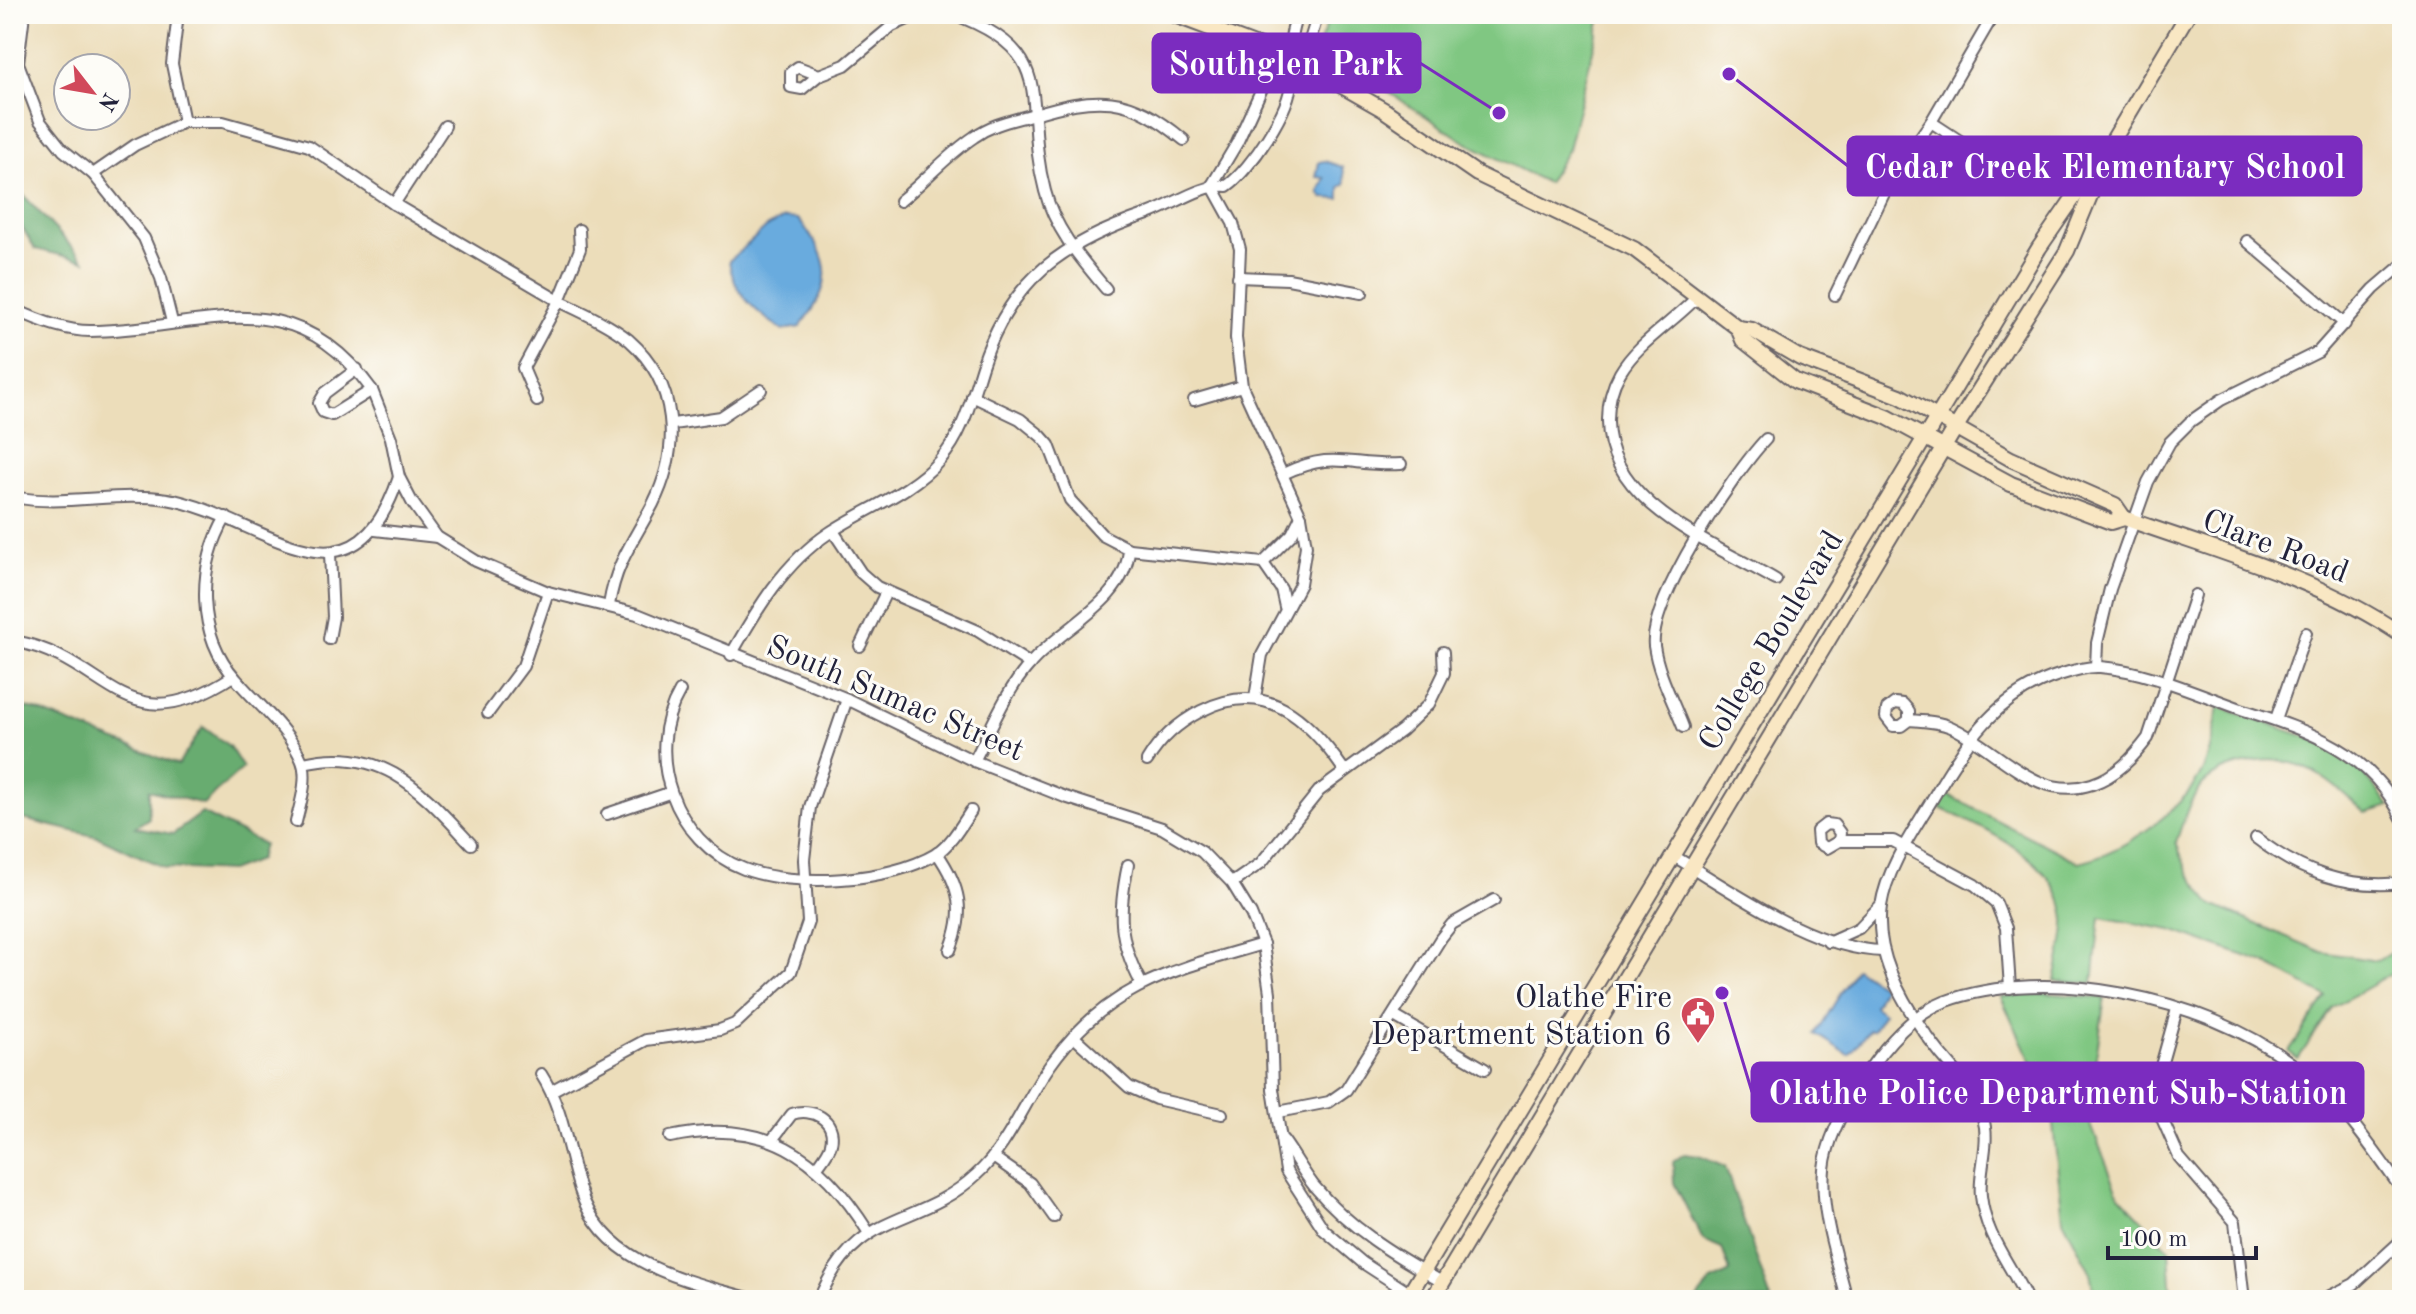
<svg xmlns="http://www.w3.org/2000/svg" width="2416" height="1314" font-family="'Old Standard TT',serif">
<rect width="100%" height="100%" fill="#fdfcf7"/>
<filter id="ink" filterUnits="userSpaceOnUse"><feTurbulence type="fractalNoise" baseFrequency=".0125" numOctaves="2"/><feDisplacementMap in="SourceGraphic" scale="16" xChannelSelector="R" yChannelSelector="G"/><feConvolveMatrix kernelMatrix="1 2 1 2 8 2 1 2 1" color-interpolation-filters="sRGB"/></filter>
<filter id="wash" filterUnits="userSpaceOnUse"><feTurbulence type="fractalNoise" baseFrequency=".006" numOctaves="4" result="noise"/><feDisplacementMap in="SourceGraphic" scale="32" xChannelSelector="R" yChannelSelector="G"/><feGaussianBlur stdDeviation="1.8" result="paint"/><feColorMatrix in="noise" values="0 0 0 0 0 0 0 0 0 0 0 0 0 0 0 0 0 1.4 0 .05"/><feComposite in="paint" operator="in"/></filter>
<g filter="url(#wash)">
<rect width="100%" height="100%" fill="#ecddba"/>
<g fill="#80c782" stroke="#51745e" stroke-width="2">
<polygon points="1331,14 1602,14 1568,149 1547,183 1465,142 1318,46"/>
<path d="M2219,707L2316,740L2354,762L2390,806L2366,813C2326,778 2296,748 2240,765C2226,769 2212,774 2202,785C2188,801 2183,823 2176,842L2188,873L2212,905L2322,952L2377,961L2402,946V968L2333,1007L2298,1059L2289,1052L2326,997L2265,963L2171,930L2100,917L2093,983L2055,981C2058,962 2066,938 2065,920C2060,858 1984,830 1937,806L1944,793L2078,862C2121,855 2192,805 2206,762C2212,745 2215,725 2219,707Z"/>
<polygon points="2042,993 2105,998 2087,1115 2119,1195 2169,1249 2172,1300 2096,1300 2089,1269 2063,1219 2053,1125 2036,1072 2001,997"/>
</g>
<g fill="#68ac70" stroke="#456756" stroke-width="2">
<polygon points="14,185 85,261 35,249 14,214"/>
<polygon points="14,705 36,710 178,765 203,727 229,746 243,768 203,804 149,790 149,818 135,827 173,834 202,813 263,844 259,860 230,871 165,868 98,837 14,817"/>
<polygon points="1684,1154 1699,1156 1725,1167 1771,1300 1696,1300 1710,1282 1730,1272 1722,1248 1703,1240 1674,1183 1673,1162"/>
</g>
<g fill="#69abde" stroke="#46668c" stroke-width="2">
<polygon points="1324,161 1343,167 1345,184 1340,187 1340,199 1323,198 1319,192 1325,178 1316,177 1319,162"/>
<path d="M785,218L798,219C833,261 835,283 800,327L783,330C756,313 733,293 729,261L769,225Z"/>
<polygon points="1856,968 1883,987 1874,1006 1884,1013 1873,1030 1869,1030 1849,1055 1816,1034"/>
</g>
</g>
<g filter="url(#ink)">
<g fill="none" stroke-linecap="round" stroke-linejoin="round">
<defs>
<g id="street">
<polyline points="24,14 18,63 40,121 63,150 93,174 144,238 161,278 172,322"/>
<polyline points="178,14 172,64 184,122"/>
<path d="M953,14C1063,54 1021,102 1045,191C1055,230 1081,259 1106,289"/>
<polyline points="2028,14 2057,14"/>
<polyline points="819,75 798,67 791,72 791,87 802,89 819,75 845,65 892,26 919,14"/>
<polyline points="1931,122 2015,177"/>
<polyline points="445,126 394,204 559,301 523,368 537,401"/>
<polyline points="93,174 135,145 184,122 223,122 309,146 394,204"/>
<polyline points="1212,185 1233,223 1240,249 1236,338 1242,386 1301,516 1306,546 1300,584 1262,655 1255,698"/>
<polyline points="1212,185 1237,143 1269,73 1310,40 1318,14"/>
<path d="M900,201C925,181 947,155 974,137C992,124 1010,121 1031,115C1097,95 1128,93 1184,140"/>
<path d="M579,230L580,249L559,301C582,312 609,324 629,340C678,383 681,448 653,504C634,540 616,562 609,605"/>
<polyline points="2247,241 2345,324"/>
<polyline points="1238,277 1288,279 1362,293"/>
<polyline points="1835,295 1892,177 1931,122 1994,14"/>
<path d="M1698,296C1674,322 1638,342 1620,373C1612,387 1608,404 1608,420C1607,504 1713,543 1776,580"/>
<path d="M14,309C37,320 65,331 90,331C202,331 290,276 372,390L332,415L323,412L319,403L325,393L357,369"/>
<polyline points="372,390 391,438 399,477 412,502 437,537 476,561 548,592 637,614 847,699 974,761 1065,797 1162,828 1202,852 1232,883 1251,914 1263,944 1270,993 1273,1089 1286,1171 1324,1230 1363,1263 1420,1300"/>
<polyline points="972,396 1020,419 1041,436 1049,445 1070,500 1102,535 1129,549 1263,563 1292,534 1301,516"/>
<polyline points="1194,400 1242,386"/>
<polyline points="673,424 721,417 761,390"/>
<path d="M1283,474C1336,449 1348,467 1401,464"/>
<path d="M14,497C64,507 117,491 167,499C260,514 350,622 399,477"/>
<path d="M226,517C197,567 196,634 236,679C258,705 289,729 302,761C309,778 300,805 296,822"/>
<polyline points="375,530 437,537"/>
<polyline points="833,531 861,573 877,587 978,631 1030,664"/>
<polyline points="1263,563 1281,589 1285,607"/>
<polyline points="329,639 333,617 330,554"/>
<path d="M14,641C111,659 122,748 233,676"/>
<polyline points="860,646 886,592"/>
<path d="M731,655C757,609 784,563 829,533C865,509 911,493 940,460C963,435 972,397 982,366C1011,278 1064,242 1148,214C1174,205 1201,184 1227,186C1250,170 1291,109 1291,81C1291,57 1287,38 1298,14"/>
<polyline points="2096,667 2097,643 2110,589 2148,482 2170,442 2191,421 2221,400 2318,352 2374,289 2402,265"/>
<path d="M680,691C643,754 674,842 744,869C795,888 889,882 936,854C951,844 961,826 971,811"/>
<polyline points="488,713 523,666 548,592"/>
<polyline points="2276,719 2306,633"/>
<path d="M1909,720V711L1903,704L1895,703L1887,709L1886,717L1893,726H1901L1909,720C1922,721 1938,721 1951,727C1998,748 2036,803 2092,784C2116,776 2133,758 2148,738L2195,595"/>
<path d="M1683,727C1673,701 1658,674 1654,646C1649,600 1733,474 1766,439"/>
<path d="M974,761C991,729 1005,692 1030,664C1060,628 1126,602 1129,549"/>
<path d="M1147,761C1160,739 1178,723 1201,711C1266,678 1308,718 1344,770"/>
<path d="M303,763C384,744 422,792 471,844"/>
<polyline points="607,814 669,793"/>
<path d="M2256,838C2300,872 2346,889 2402,883"/>
<polyline points="1839,841 1840,833 1834,825 1826,824 1817,831 1818,843 1827,848 1839,841 1893,841 1975,885 1996,903 2006,928 2010,988"/>
<path d="M937,853C960,886 966,912 950,950"/>
<path d="M1672,855C1734,892 1811,949 1883,951"/>
<path d="M1128,865C1118,912 1118,940 1141,983"/>
<polyline points="1232,883 1261,863 1319,791 1402,730 1429,704 1444,673 1443,652"/>
<polyline points="1828,942 1859,928 1881,905"/>
<polyline points="2177,1009 2157,1080 2160,1114 2179,1157 2235,1222 2244,1300"/>
<polyline points="1394,1016 1485,1069"/>
<polyline points="1074,1037 1129,1087 1156,1099 1222,1114"/>
<path d="M541,1074C564,1110 567,1150 580,1190C603,1266 690,1281 755,1300"/>
<polyline points="551,1091 646,1040 720,1030 735,1024 791,972 808,922 804,860 810,807 847,699"/>
<polyline points="1278,1112 1329,1102 1346,1090 1441,938 1452,924 1494,900"/>
<path d="M670,1137C764,1117 820,1154 869,1233"/>
<path d="M772,1140L792,1114C811,1107 837,1119 831,1144C829,1152 822,1160 817,1167"/>
<path d="M1283,1140C1294,1155 1303,1172 1314,1186C1349,1228 1396,1256 1442,1282"/>
<polyline points="993,1157 1030,1183 1054,1217"/>
<path d="M819,1300C856,1207 917,1230 976,1175C1009,1146 1025,1100 1051,1064C1108,984 1174,970 1263,944"/>
<path d="M1847,1300C1837,1258 1820,1212 1824,1169C1827,1138 1845,1106 1862,1080C1881,1051 1910,1015 1944,1002C2048,964 2204,998 2291,1063C2337,1096 2370,1145 2402,1190"/>
<path d="M2027,1300C2010,1262 1986,1239 1981,1196C1978,1171 1991,1144 1983,1118C1977,1094 1956,1072 1940,1053C1909,1014 1873,959 1881,906C1887,866 1917,826 1936,793C1967,740 1998,694 2059,675C2071,671 2087,666 2100,667C2149,671 2198,694 2244,710C2310,731 2371,752 2402,818"/>
<polyline points="2322,1300 2354,1284 2402,1240"/>
</g>
<g id="secondary">
<polyline points="1172,14 1289,58 1328,78 1384,110 1477,174 1634,249 1738,328 1752,330 1800,358 1900,396 2011,459 2115,505 2124,518"/>
<path d="M1738,328L1743,340L1795,381L1887,417L2011,484L2111,522L2124,518C2219,552 2318,578 2402,635"/>
<polyline points="1406,1300 2039,248 2112,142 2188,14"/>
<polyline points="1432,1300 1956,427 2067,251 2101,169"/>
</g>
</defs>
<use href="#street" stroke="#696367" stroke-width="14"/>
<use href="#secondary" stroke="#696367" stroke-width="18"/>
<use href="#street" stroke="#fff" stroke-width="10"/>
<use href="#secondary" stroke="#f9e7c3" stroke-width="14"/>
</g>
</g>
<defs>
<symbol id="civic-pin" viewBox="-11 -11 22 30"><path d="M0 17L-7.5 6A9.5 9.5 0 1 1 7.5 6Z" fill="#d1495b" stroke="#fdfcf7"/><path d="M-.6-6.5H3V-4.5H.6V-3L4-1V1h2V6H-6V1h2V-1L-.6-3ZM-1.2 2.5V6h2.4V2.5Z" fill="#fff"/></symbol>
</defs>
<g fill-rule="evenodd">
<use href="#civic-pin" x="1678" y="994" width="40" height="54"/>
</g>
<g text-anchor="middle" stroke-width="6" stroke-linejoin="round" paint-order="stroke">
<g font-size="32" fill="#22223b" stroke="#fdfcf7">
<text transform="translate(2276 545) rotate(21)" y="11">Clare Road</text>
<text transform="translate(1770 640) rotate(-59)" y="11">College Boulevard</text>
<text transform="translate(896 697) rotate(23)" y="11">South Sumac Street</text>
</g>
<g font-size="32" fill="#22223b" stroke="#fdfcf7" text-anchor="end">
<text x="1672" y="1007">Olathe Fire<tspan x="1672" dy="37">Department Station 6</tspan></text>
</g>
</g>
<path fill="none" stroke="#7b2cbf" stroke-width="3" d="M1499 113L1420 63M1729 74L1848 166M1722 993L1752 1092"/>
<g fill="#7b2cbf" stroke="#fdfcf7" stroke-width="3">
<circle cx="1499" cy="113" r="8"/>
<circle cx="1729" cy="74" r="8"/>
<circle cx="1722" cy="993" r="8"/>
</g>
<g fill="#7b2cbf" stroke="#7b2cbf" stroke-width="3">
<rect x="1153" y="34" width="267" height="58" rx="8"/>
<rect x="1848" y="137" width="513" height="58" rx="8"/>
<rect x="1752" y="1063" width="611" height="58" rx="8"/>
</g>
<g font-size="34" text-anchor="middle" font-weight="bold" fill="#fff">
<text x="1286" y="75">Southglen Park</text>
<text x="2105" y="178">Cedar Creek Elementary School</text>
<text x="2058" y="1104">Olathe Police Department Sub-Station</text>
</g>
<rect width="2416" height="1314" fill="none" stroke="#fdfcf7" stroke-width="48"/>
<g transform="translate(92 92) rotate(121)"><circle r="38" fill="#fdfcf7" stroke="#a5a5ac" stroke-width="2"/>
<path d="M0-6L14 30L0 20L-14 30Z" fill="#d1495b"/>
<text y="-12" font-size="22" font-weight="bold" text-anchor="middle" fill="#22223b">N</text>
</g>
<path d="M2108 1246v12h148v-12" fill="none" stroke="#22223b" stroke-width="4"/>
<text x="2120" y="1246" font-size="24" fill="#22223b" stroke="#fdfcf7" stroke-width="6" paint-order="stroke">100 m</text>
</svg>
